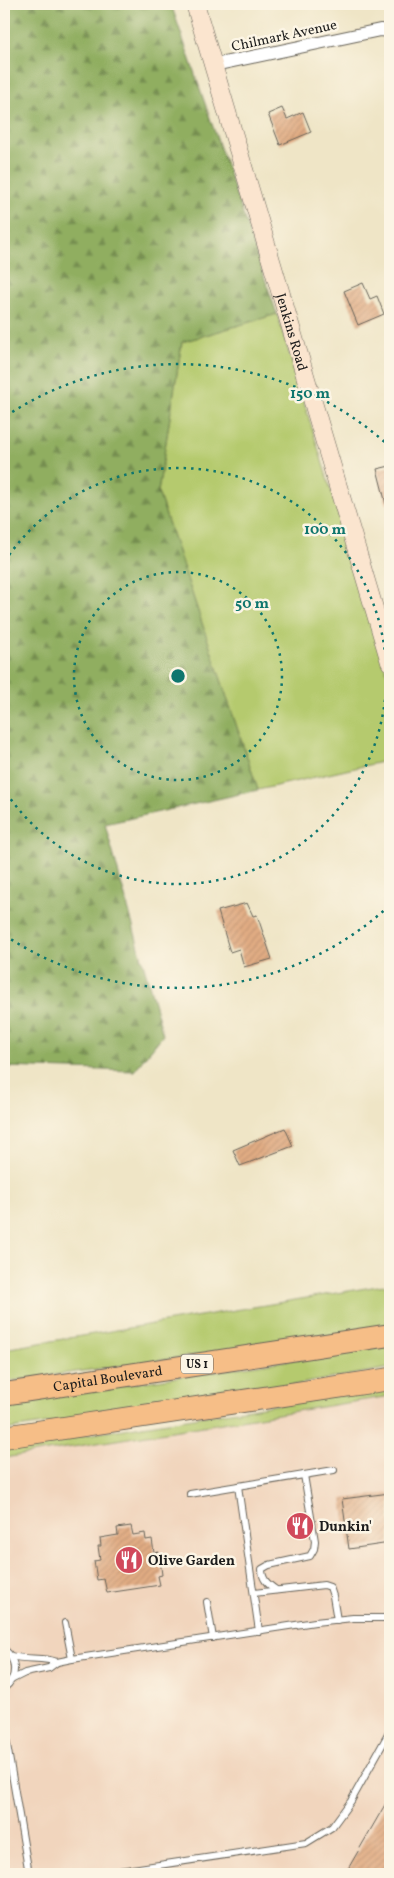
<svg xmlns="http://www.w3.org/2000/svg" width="394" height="1878" font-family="Vollkorn,serif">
<defs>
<pattern id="forest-firs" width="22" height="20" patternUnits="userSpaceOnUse" patternTransform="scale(1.25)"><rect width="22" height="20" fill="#90ae61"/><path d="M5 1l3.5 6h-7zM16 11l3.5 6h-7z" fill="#758d4f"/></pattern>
<pattern id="building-hatch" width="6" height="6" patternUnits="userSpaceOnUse" patternTransform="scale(1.25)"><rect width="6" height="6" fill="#e1ac83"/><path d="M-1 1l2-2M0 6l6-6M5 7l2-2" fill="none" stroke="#c09371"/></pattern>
</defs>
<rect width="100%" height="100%" fill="#fcf5e5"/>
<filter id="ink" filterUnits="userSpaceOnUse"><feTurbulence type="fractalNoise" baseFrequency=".02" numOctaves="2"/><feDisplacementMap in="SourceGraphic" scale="10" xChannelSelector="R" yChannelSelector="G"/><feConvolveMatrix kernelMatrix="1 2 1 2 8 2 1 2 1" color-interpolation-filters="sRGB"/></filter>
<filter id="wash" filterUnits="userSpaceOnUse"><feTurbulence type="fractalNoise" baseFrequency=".0096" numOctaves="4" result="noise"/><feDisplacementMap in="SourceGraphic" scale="20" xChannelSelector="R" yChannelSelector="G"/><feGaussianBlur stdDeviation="1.12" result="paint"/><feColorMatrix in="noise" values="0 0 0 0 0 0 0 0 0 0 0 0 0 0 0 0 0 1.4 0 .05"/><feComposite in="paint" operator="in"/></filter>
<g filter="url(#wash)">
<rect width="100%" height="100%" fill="#efe5c6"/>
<polygon fill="#f1d5bd" points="390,1396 390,1874 4,1874 4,1458"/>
<g fill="#b5ca6e" stroke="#687345">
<polygon points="277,314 390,683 390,760 258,790 158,492 182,342"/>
<polygon points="390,1284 390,1328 4,1382 4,1349"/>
<polygon points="390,1345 390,1368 254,1392 4,1430 4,1403"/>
<polygon points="390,1389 390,1396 4,1458 4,1448 313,1399"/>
</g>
<polygon fill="url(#forest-firs)" stroke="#56653e" points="4,4 171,4 277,314 182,342 158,492 258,790 105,824 163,1035 134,1071 4,1067"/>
<g id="blocks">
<g fill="url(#building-hatch)">
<polygon points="282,108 287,119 303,112 311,132 280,145 268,114"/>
<polygon points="363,283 370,299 377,296 384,314 358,325 344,291"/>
<polygon points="390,466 390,503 386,504 377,469"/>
<polygon points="247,903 253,916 257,915 272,959 244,967 239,949 230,952 218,911"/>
<polygon points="285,1128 293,1146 240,1166 233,1150"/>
<polygon points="390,1493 390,1543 349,1549 342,1499"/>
<polygon points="131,1526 133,1535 145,1533 146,1540 152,1539 154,1553 159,1552 162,1575 158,1576 160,1585 107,1593 104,1579 97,1580 94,1561 100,1560 98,1546 101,1546 100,1538 118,1535 117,1528"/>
<polygon points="390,1796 390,1874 345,1874"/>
</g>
</g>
</g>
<g filter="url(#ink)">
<use href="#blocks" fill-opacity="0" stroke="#666258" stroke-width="1"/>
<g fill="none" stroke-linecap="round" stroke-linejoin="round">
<defs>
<g id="lane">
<polyline points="238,1486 259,1631"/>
<polyline points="190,1494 334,1470"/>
<path d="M276,1590C268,1584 262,1580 262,1569L269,1565L310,1556L314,1549L315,1541L304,1475"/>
<polyline points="254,1593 324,1585 330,1587 333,1596 337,1620"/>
<polyline points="207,1602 213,1638"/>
<polyline points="65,1623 72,1659"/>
<path d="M4,1649C17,1660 18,1678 4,1688"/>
<path d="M11,1656C26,1660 44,1657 57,1662"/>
<polyline points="11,1680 25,1673 49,1668 57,1662 72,1659 315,1622 353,1618 390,1618"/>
<polyline points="4,1727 29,1874"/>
<polyline points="99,1874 306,1843 332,1827 351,1801 390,1731"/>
</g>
<polyline id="street" points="214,65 380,30 390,31"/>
<g id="secondary">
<path id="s1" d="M195,4L390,662"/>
</g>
<g id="highway">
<path id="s2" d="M4,1394L390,1335"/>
<polyline points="4,1437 390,1379"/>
</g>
</defs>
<use href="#lane" stroke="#666258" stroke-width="8"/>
<use href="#street" stroke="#666258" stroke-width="14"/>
<use href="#secondary" stroke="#666258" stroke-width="19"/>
<use href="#highway" stroke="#666258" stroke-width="24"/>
<use href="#lane" stroke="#fff" stroke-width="6"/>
<use href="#street" stroke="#fff" stroke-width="12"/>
<use href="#secondary" stroke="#fbe5cf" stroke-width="18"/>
<use href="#highway" stroke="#f6be87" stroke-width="22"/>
</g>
</g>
<g fill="none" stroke="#0f766e" stroke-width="2.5" stroke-dasharray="2.5 5">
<circle cx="178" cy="676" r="104"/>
<path d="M5 561A208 208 0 1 1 5 791"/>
<path d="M389 906A312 312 0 0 1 6 936M6 416A312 312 0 0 1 389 446"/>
</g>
<defs>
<symbol id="restaurant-disc" viewBox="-11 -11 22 22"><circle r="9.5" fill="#d1495b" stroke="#fcf5e5"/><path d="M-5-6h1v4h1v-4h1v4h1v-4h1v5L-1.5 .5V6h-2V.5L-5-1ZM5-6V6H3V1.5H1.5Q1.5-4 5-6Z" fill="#fff"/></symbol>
</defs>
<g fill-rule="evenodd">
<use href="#restaurant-disc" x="284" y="1510" width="32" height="32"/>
<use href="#restaurant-disc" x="113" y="1544" width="32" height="32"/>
</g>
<g text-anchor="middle" stroke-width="5" stroke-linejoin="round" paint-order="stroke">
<rect fill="#fcf5e5" stroke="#5f5d58" stroke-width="1" x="181" y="1354.5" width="32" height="19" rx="4"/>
<g font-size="12" font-weight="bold" fill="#1c1c1c">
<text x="197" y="1368">US 1</text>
</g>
<g font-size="14" fill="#1c1c1c" stroke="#fcf5e5">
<text transform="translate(284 35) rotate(-12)" y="5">Chilmark Avenue</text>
<text dy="5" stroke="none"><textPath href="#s1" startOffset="342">Jenkins Road</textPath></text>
<text dy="5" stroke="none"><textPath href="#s2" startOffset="105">Capital Boulevard</textPath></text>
</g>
<g font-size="14" font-weight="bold" fill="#1c1c1c" stroke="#fcf5e5" text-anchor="start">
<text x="319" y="1531">Dunkin'</text>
<text x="148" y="1565">Olive Garden</text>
</g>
</g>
<circle cx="178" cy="676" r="8" fill="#0f766e" stroke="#fcf5e5" stroke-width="2.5"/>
<g font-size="15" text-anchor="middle" font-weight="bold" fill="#0f766e" stroke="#fcf5e5" stroke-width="5" stroke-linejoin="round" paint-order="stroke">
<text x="310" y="398">150 m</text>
<text x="325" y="534">100 m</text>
<text x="252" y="608">50 m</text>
</g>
<rect width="394" height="1878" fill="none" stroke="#fcf5e5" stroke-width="20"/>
</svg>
